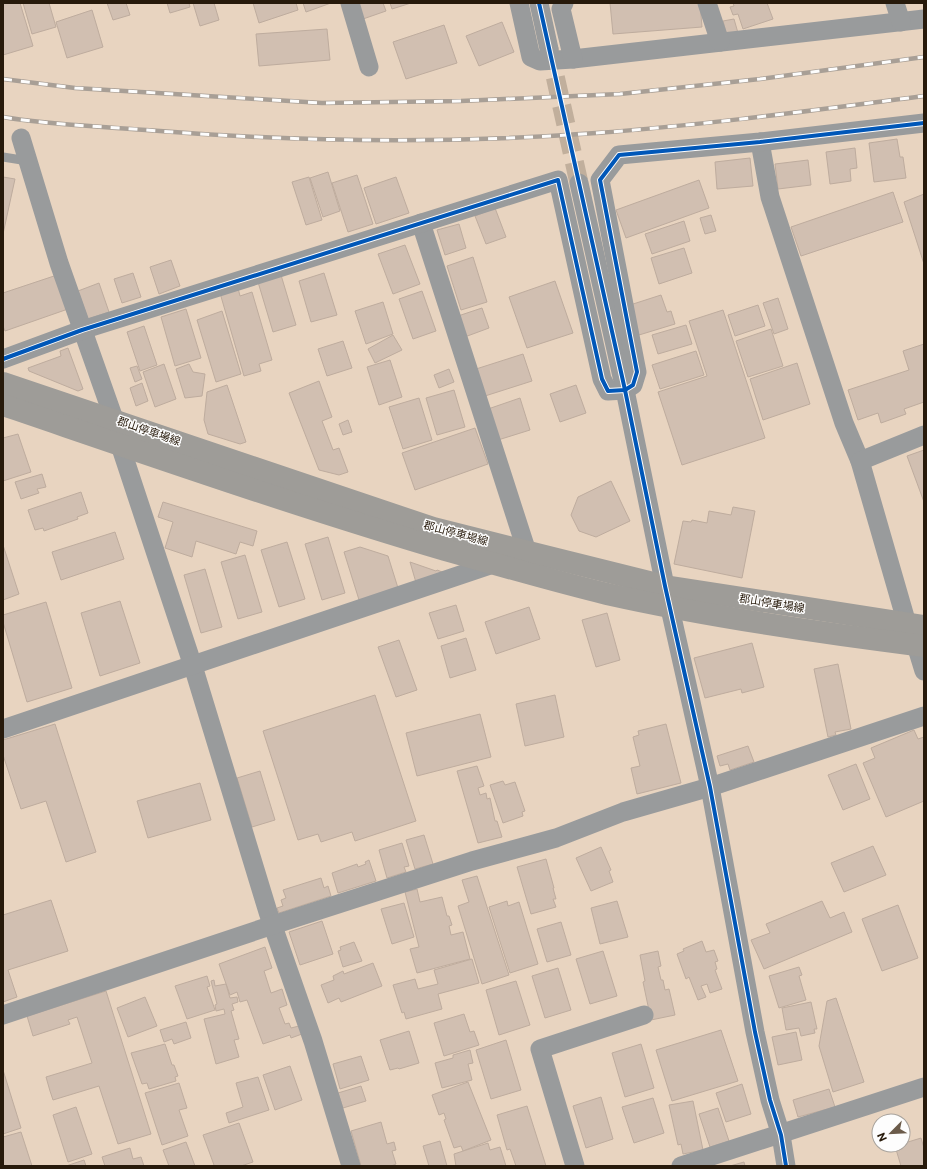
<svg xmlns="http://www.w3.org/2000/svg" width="927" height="1169" font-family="Commissioner,'Noto Sans JP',sans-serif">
<rect width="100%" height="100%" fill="#e8d4c0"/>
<g fill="#d1bfb1" stroke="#beac9e">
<polygon points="3,3 20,3 33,46 3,55"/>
<polygon points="23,3 49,3 56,27 32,34"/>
<polygon points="107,3 126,3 130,15 113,20"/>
<polygon points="167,3 189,3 190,7 170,13"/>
<polygon points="193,3 214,3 219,20 200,26"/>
<polygon points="253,3 296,3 298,10 259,23"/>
<polygon points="303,3 331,3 306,12"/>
<polygon points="357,3 383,3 386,11 363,19"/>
<polygon points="390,3 411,3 392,9"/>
<polygon points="610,3 700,3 702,27 613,34"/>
<polygon points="733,3 767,3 773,19 743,29 738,14 733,15 730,7 734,6"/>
<polygon points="92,10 103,47 67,58 56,22"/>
<polygon points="734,19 738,33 727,36 723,21"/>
<polygon points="502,22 514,52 479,66 466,36"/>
<polygon points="444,25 457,63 406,79 393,42"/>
<polygon points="327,29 330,60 259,66 256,34"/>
<polygon points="897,139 900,157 903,157 906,178 874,182 869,143"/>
<polygon points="855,148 857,168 850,169 851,181 830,184 826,152"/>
<polygon points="750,158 753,186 717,189 715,162"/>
<polygon points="808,160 811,185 778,189 775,164"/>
<polygon points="328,172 340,211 323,217 310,178"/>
<polygon points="357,175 373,224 348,232 332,183"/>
<polygon points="3,177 15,179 3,234"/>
<polygon points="309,177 322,220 306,225 292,182"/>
<polygon points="396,177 409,213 376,224 364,188"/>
<polygon points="699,180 709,208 626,238 616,210"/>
<polygon points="893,192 903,222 801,256 791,227"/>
<polygon points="924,194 924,264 904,202"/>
<polygon points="495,208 506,237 486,244 475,216"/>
<polygon points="711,215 716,231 705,234 700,218"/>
<polygon points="684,221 690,241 652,254 645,234"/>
<polygon points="459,224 466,248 445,255 437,230"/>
<polygon points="405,245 420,284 393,294 378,254"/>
<polygon points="684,248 692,273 659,284 651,258"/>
<polygon points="473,257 487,302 461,310 447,266"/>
<polygon points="171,260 180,286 159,294 150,267"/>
<polygon points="133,273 141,297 122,303 114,279"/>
<polygon points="324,273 337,315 311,322 299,281"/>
<polygon points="57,275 68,309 5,331 3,326 3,293"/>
<polygon points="281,275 296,325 273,332 258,282"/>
<polygon points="555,281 573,333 527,348 509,297"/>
<polygon points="99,283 109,312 88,319 78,291"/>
<polygon points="238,288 240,296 252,292 272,360 259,364 261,371 244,376 220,293"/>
<polygon points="422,291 436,331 413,339 399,299"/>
<polygon points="661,295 667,312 671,311 675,324 639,335 630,305"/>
<polygon points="778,298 788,329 774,334 763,303"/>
<polygon points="383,302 393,334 366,344 355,311"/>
<polygon points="758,305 765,326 735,336 728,315"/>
<polygon points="482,308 489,328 462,338 455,317"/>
<polygon points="186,309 201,358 175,366 161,317"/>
<polygon points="723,310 765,438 682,465 658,392 707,376 689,321"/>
<polygon points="222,311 241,374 216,382 197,320"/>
<polygon points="686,325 692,344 658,354 652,335"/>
<polygon points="144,326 157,365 140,371 127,332"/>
<polygon points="771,329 783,366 748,377 736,341"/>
<polygon points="393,335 402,350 375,363 368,349"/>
<polygon points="343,341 352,368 327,376 318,349"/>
<polygon points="924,344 924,402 904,409 906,414 881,423 878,413 858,420 848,390 909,370 903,351"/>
<polygon points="68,348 83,389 78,391 29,371 28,368 61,356 60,351"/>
<polygon points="696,351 704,375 660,389 652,365"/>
<polygon points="523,354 532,381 485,396 476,369"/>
<polygon points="390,360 402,397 379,405 367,367"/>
<polygon points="797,363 810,404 763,420 750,379"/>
<polygon points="164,364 176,399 155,407 143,372"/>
<polygon points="189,364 193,372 205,374 202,396 185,398 176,369"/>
<polygon points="137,366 142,379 135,382 130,368"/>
<polygon points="449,369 454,382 439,388 434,375"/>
<polygon points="319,381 332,417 322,421 333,450 339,448 348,472 339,475 319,470 289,393"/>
<polygon points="142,383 148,401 136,406 130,388"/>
<polygon points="227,385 246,442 240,444 208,434 204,420 207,392"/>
<polygon points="576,385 586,413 560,422 550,394"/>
<polygon points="454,390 465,427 437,435 426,398"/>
<polygon points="419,398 432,440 403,449 389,407"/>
<polygon points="520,398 530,430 498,440 488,409"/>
<polygon points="348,420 352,432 343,435 339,424"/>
<polygon points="475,428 488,464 415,490 402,453"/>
<polygon points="18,434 31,472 3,481 3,438"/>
<polygon points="924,450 924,502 907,456"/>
<polygon points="42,474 46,487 37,489 39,493 21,499 15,482"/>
<polygon points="611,481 630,521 596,537 579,531 571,515 578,497"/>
<polygon points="81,492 88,513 77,517 78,519 44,531 43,528 35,530 28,510"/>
<polygon points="163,502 257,531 253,546 240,542 236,554 196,541 192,557 165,548 173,522 158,517"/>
<polygon points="733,507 755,511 742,578 674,564 683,521 691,522 692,520 707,523 709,511 731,515"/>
<polygon points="115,532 124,559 61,580 52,552"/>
<polygon points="328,537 345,593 322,600 305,544"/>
<polygon points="287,542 305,599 279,607 261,550"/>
<polygon points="3,545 19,594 3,600"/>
<polygon points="360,547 388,556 398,588 360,603 344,552"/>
<polygon points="245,555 262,612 238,619 221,562"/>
<polygon points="410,562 436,571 437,570 450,575 417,586"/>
<polygon points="205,569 222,627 201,633 184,575"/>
<polygon points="120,601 140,663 100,676 81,613"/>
<polygon points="46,602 72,688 27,702 3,622 3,615"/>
<polygon points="456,605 464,631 438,639 429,613"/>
<polygon points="529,607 540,639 496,654 485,622"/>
<polygon points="607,613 620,660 596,667 582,620"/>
<polygon points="466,638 476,670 450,678 441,646"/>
<polygon points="399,640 417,690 396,697 378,647"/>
<polygon points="752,643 764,687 742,693 741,689 705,698 694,658"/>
<polygon points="838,664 851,729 835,732 836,735 828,737 814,669"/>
<polygon points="375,695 416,821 355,841 352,832 321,842 318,834 298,840 263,731"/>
<polygon points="555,695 564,737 525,746 516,704"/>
<polygon points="480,714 491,757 417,776 406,733"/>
<polygon points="55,724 96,852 66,862 46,801 21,809 3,755 3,740"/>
<polygon points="666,724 681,783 637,794 631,768 640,766 633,737 639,735 638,731"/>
<polygon points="914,730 918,739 924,737 924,801 886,817 863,763 875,758 871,748"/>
<polygon points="748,746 754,762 730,770 728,764 720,766 717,756"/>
<polygon points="856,764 870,799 843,810 828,775"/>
<polygon points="477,766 484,786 478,788 480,795 486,793 487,799 490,798 495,821 497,821 502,837 478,843 457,771"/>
<polygon points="260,771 275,820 252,827 237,778"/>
<polygon points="503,781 505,785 515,782 525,811 522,812 523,816 503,823 490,785"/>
<polygon points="200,783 211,820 148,838 137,801"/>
<polygon points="424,835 433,864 415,869 406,840"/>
<polygon points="402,843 409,866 404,867 406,872 387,878 379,850"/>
<polygon points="873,846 886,875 844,892 831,863"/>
<polygon points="601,847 611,870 609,871 613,882 591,891 576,858"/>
<polygon points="546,859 554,888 553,888 556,899 553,899 556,907 531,914 517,867"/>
<polygon points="369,860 376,881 338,893 332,873 357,864 358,867 366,864 365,862"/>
<polygon points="477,876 509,975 482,984 458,906 469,902 462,880"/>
<polygon points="321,878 324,888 328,886 331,896 279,913 277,908 283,906 281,900 286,898 283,890"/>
<polygon points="417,889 420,902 442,897 447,916 449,916 452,925 449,926 451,935 463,932 470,959 417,973 410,949 419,947 405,892"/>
<polygon points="51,900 68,951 8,970 17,997 3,1002 3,915"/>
<polygon points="507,901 508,906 519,902 538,964 510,973 489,907"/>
<polygon points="617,901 628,937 600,944 591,908"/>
<polygon points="822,901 830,918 844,912 852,932 764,969 751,940 770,933 766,924"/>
<polygon points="404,903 414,937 392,944 381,909"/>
<polygon points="898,905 918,958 882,971 862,919"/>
<polygon points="322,921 333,954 300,965 289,932"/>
<polygon points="561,922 571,955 547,962 537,929"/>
<polygon points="702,941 706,952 714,950 718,961 715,962 717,969 715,970 722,989 710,993 707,984 701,986 706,997 698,1000 689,977 686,979 677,954 684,951 683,949"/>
<polygon points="354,942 362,961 343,967 338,951 341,950 340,947"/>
<polygon points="265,947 272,968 264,971 271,993 282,989 287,1005 279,1008 285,1024 289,1023 291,1028 299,1026 302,1034 291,1038 290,1035 263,1044 247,1000 240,1002 237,992 230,995 219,964"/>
<polygon points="603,951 617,996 590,1004 576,959"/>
<polygon points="658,951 661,966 658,967 661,980 663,980 665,990 669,989 675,1015 651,1020 643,982 645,981 640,955"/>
<polygon points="472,959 479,983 438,994 442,1009 406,1019 404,1012 402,1013 393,985 415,979 418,989 438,984 434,970"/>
<polygon points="373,963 382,986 341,1002 339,998 328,1003 321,985 334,980 333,976 343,971 344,974"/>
<polygon points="799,967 802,975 799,976 806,1000 779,1008 769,976"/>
<polygon points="558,968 571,1010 545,1018 532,976"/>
<polygon points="207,976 210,986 207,987 215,1010 187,1019 175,986"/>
<polygon points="214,980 215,986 226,984 230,998 237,997 238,1002 232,1004 234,1010 231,1011 239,1039 234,1040 239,1057 216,1064 204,1019 225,1014 224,1009 216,1011 215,1005 217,1004 211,981"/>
<polygon points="516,981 530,1025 499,1035 486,990"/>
<polygon points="106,991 151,1134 118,1144 99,1086 53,1100 50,1091 46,1077 92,1063 77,1017 68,1020 70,1024 33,1036 27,1016"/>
<polygon points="145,997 157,1026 128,1037 117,1008"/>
<polygon points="836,998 864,1082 833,1092 819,1046 827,1001"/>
<polygon points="811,1002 817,1029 814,1029 815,1033 801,1036 799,1028 786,1030 782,1008"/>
<polygon points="464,1014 470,1032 474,1031 479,1045 444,1056 434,1023"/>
<polygon points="186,1022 191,1038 174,1044 172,1039 164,1042 160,1030"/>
<polygon points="721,1030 738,1081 672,1101 656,1050"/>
<polygon points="409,1031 419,1063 399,1069 398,1068 390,1070 380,1040"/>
<polygon points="796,1032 802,1060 778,1065 772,1037"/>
<polygon points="506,1040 521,1090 491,1099 476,1050"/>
<polygon points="165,1044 172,1065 174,1065 178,1076 175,1077 176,1081 149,1089 147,1083 142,1084 131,1053"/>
<polygon points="641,1044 654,1088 625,1097 612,1053"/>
<polygon points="470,1050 473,1063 468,1064 472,1080 442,1088 435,1063 453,1058 453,1055"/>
<polygon points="361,1056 369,1080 340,1089 333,1064"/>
<polygon points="290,1066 302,1100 275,1110 263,1075"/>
<polygon points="3,1070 21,1128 3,1134"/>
<polygon points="258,1077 269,1110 229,1123 226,1113 243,1107 236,1083"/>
<polygon points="468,1082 491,1140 463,1151 461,1146 454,1148 444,1120 446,1119 444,1113 439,1115 432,1095"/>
<polygon points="179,1083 187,1108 179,1110 188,1136 162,1145 145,1093"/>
<polygon points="742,1084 751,1114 726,1122 716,1093"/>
<polygon points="361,1086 366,1101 343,1108 338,1093"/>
<polygon points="829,1089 835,1107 798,1117 793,1100"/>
<polygon points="601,1097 613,1139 586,1148 573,1106"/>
<polygon points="653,1098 664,1133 634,1143 622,1107"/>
<polygon points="693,1101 703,1150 683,1154 681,1144 678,1145 669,1105"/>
<polygon points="527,1106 546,1166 516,1166 510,1149 507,1150 497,1115"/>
<polygon points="76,1107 92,1154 68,1162 53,1115"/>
<polygon points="718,1108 729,1141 710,1147 699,1114"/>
<polygon points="381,1122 387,1144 394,1142 396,1150 392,1151 396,1164 391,1166 361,1166 351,1131"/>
<polygon points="239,1123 253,1162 241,1166 212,1166 214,1165 203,1135"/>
<polygon points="21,1132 32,1166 3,1166 3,1137"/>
<polygon points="921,1138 924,1148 924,1166 901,1166 895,1146"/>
<polygon points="440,1141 447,1166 429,1166 423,1146"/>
<polygon points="186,1142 195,1166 169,1166 163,1150"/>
<polygon points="488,1143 490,1150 500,1147 506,1166 456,1166 454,1154"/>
<polygon points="130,1148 133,1159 141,1157 144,1166 105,1166 102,1157"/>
<polygon points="84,1160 86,1166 66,1166"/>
<polygon points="744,1162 745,1166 730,1166"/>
</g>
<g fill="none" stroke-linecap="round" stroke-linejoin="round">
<polyline stroke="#c1af9c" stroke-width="19" stroke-dasharray="19 10" stroke-linecap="butt" points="549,49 579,183"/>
<polyline stroke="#999b9c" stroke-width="9" points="3,157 28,161"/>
<g stroke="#999b9c" stroke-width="19">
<polyline points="350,3 369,67"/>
<polyline points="519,3 531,57 540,61 573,59 924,19"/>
<polyline points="539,3 549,49"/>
<polyline points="564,3 561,9 573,59"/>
<polyline points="707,3 720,42"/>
<polyline points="895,3 901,22"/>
<polyline points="21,138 59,263 114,419"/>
<polyline points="760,142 770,197 844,423 860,461 907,624"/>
<polyline points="579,183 625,390 665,586 710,787 755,1032 770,1100 781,1135 786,1166"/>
<polyline points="421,223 527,552"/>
<polyline points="3,359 82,330 558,180 602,379 608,391 625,390 633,385 637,372 600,180 619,155 760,142 924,123"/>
<polyline points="120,445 193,666 268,912 313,1041 351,1166"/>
<polyline points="860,461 924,435"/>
<polyline points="916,645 924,671"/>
<polyline points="3,729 493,564"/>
<polyline points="3,1015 273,925 472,861 556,838 623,812 710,787 924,716"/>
<polyline points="575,1166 540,1049 644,1015"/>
<polyline points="681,1166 924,1087"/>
</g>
<g stroke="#9e9c98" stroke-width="22">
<polyline points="3,383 433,528 665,586 924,626"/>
<path d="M3,405C150,455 296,506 445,550C499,565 553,581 607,594C710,617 820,633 924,646"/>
</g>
<defs>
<g id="rail">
<polyline points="3,79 75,88 322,103 461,101 620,94 760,79 924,57"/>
<path d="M3,117C50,125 99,126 146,130C296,142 447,144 596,133C706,125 815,110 924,96"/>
</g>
</defs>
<use href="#rail" stroke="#a89f96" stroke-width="4.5"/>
<use href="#rail" stroke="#fdfdfd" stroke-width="3" stroke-dasharray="9" stroke-linecap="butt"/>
<defs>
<g id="cycleway">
<polyline points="539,3 625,390 665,586 710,787 755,1032 770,1100 781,1135 786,1166"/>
<polyline points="3,359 82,330 558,180 602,379 608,391 625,390 633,385 637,372 600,180 619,155 760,142 924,123"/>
</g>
</defs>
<use href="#cycleway" stroke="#fdfdfd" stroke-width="6"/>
<use href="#cycleway" stroke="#0057b8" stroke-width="4"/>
</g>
<g text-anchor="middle" stroke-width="3" stroke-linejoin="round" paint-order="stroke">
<g font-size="11" fill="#271a0b" stroke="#fdfdfd">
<text transform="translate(149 431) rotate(19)" y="4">郡山停車場線</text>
<text transform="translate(456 533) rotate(15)" y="4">郡山停車場線</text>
<text transform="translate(772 603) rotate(9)" y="4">郡山停車場線</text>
</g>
</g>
<rect width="927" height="1169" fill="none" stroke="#271a0b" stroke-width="8"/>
<g transform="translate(891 1133) rotate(246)"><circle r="19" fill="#fdfdfd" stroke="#a7a29c"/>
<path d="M0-3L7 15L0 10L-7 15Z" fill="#6b5b4a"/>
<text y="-6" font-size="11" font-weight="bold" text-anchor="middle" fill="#271a0b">N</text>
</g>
</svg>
